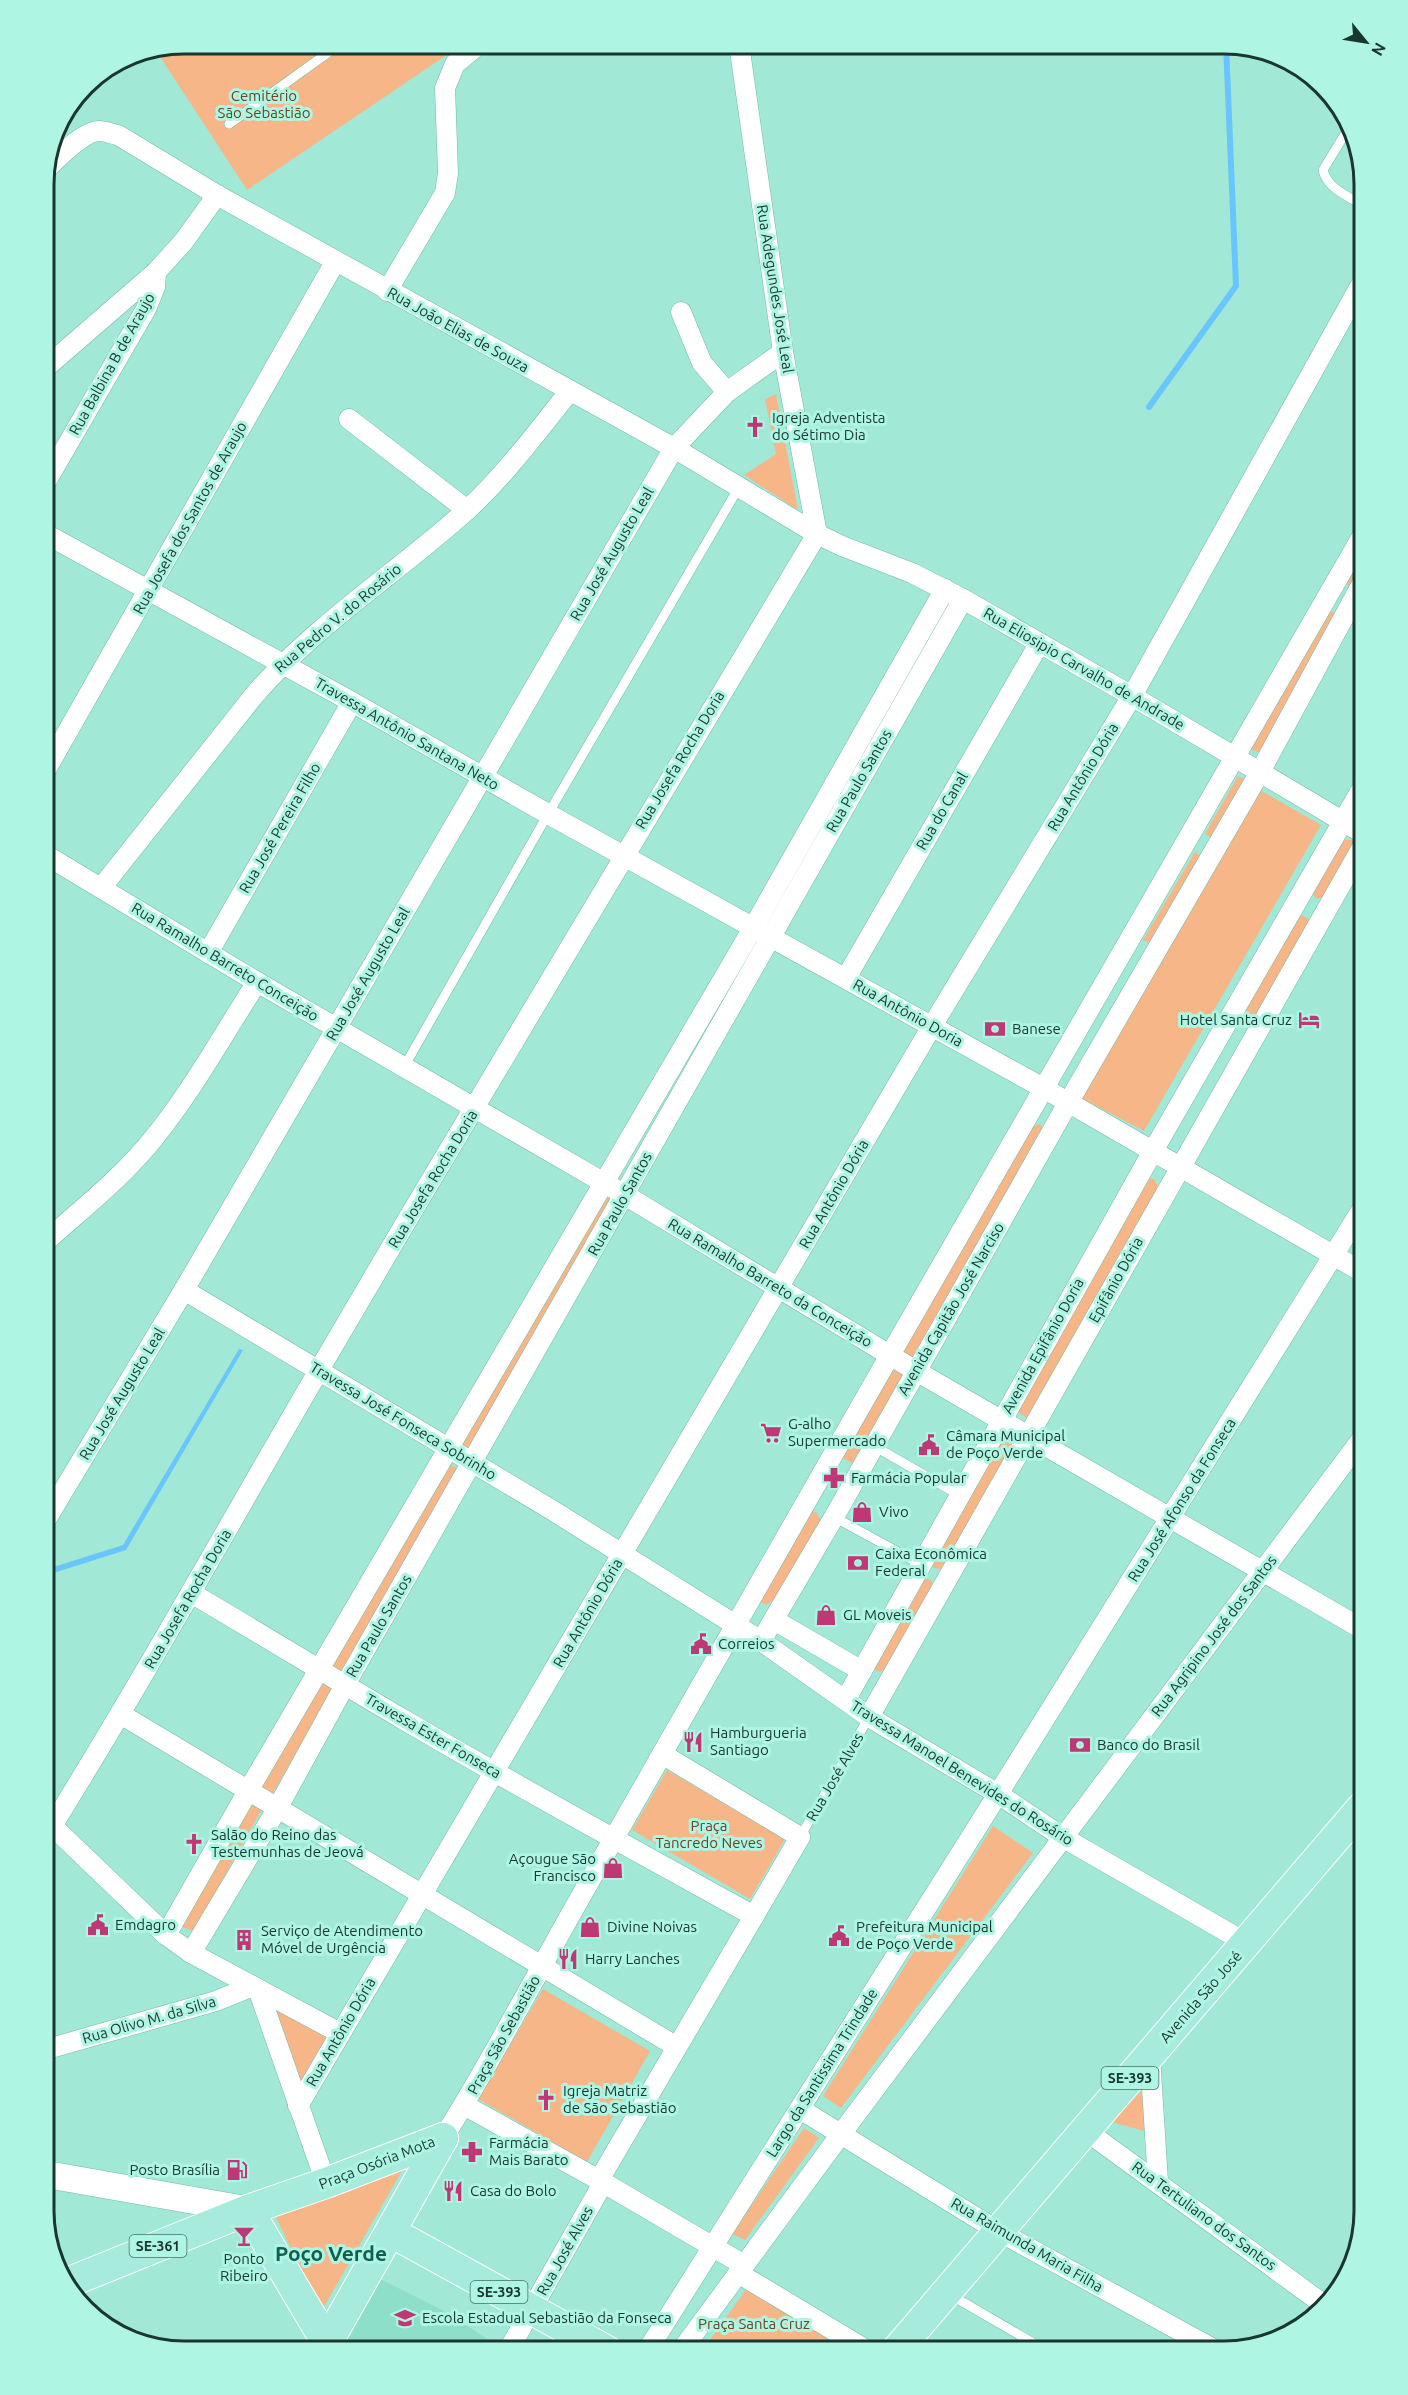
<svg xmlns="http://www.w3.org/2000/svg" width="1408" height="2395" font-family="Ubuntu,sans-serif">
<rect width="100%" height="100%" fill="#a1e9d6"/>
<polygon fill="#8ddfca" points="378,2278 442,2310 491,2341 485,2351 336,2351"/>
<g fill="#f6b688">
<polygon points="184,44 463,44 247,190 155,49"/>
<polygon points="776,394 798,510 744,475 776,454 765,399"/>
<polygon points="1364,544 1364,566 1353,587 1343,583"/>
<polygon points="1329,611 1341,614 1260,753 1251,749"/>
<polygon points="1238,776 1247,780 1212,838 1205,834"/>
<polygon points="1260,790 1321,825 1144,1131 1081,1098"/>
<polygon points="1341,840 1352,840 1355,846 1323,898 1315,898 1313,891"/>
<polygon points="1195,852 1203,857 1153,944 1143,940"/>
<polygon points="1300,914 1310,920 1256,1017 1245,1011"/>
<polygon points="1040,1124 1044,1129 917,1354 912,1358 903,1353 903,1347 1029,1128"/>
<polygon points="1148,1178 1154,1179 1157,1184 1157,1189 1032,1413 1027,1418 1017,1411"/>
<polygon points="606,1195 615,1201 463,1462 450,1454"/>
<polygon points="890,1363 905,1372 852,1463 838,1455"/>
<polygon points="1002,1433 1014,1435 1017,1442 945,1565 940,1569 934,1568 931,1563"/>
<polygon points="445,1462 459,1469 341,1677 325,1668"/>
<polygon points="810,1511 816,1512 821,1521 774,1600 766,1605 762,1603 758,1598"/>
<polygon points="925,1578 931,1580 933,1585 887,1668 881,1672 875,1670 871,1665 919,1580"/>
<polygon points="322,1675 336,1683 270,1798 254,1789"/>
<polygon points="667,1770 785,1839 750,1899 632,1830"/>
<polygon points="250,1799 263,1807 194,1931 182,1927 180,1920"/>
<polygon points="993,1826 1033,1853 841,2108 823,2096"/>
<polygon points="543,1989 650,2051 587,2162 478,2099"/>
<polygon points="272,2002 330,2035 299,2090"/>
<polygon points="1146,2086 1148,2132 1112,2122"/>
<polygon points="804,2128 819,2138 745,2240 732,2234"/>
<polygon points="407,2162 321,2312 274,2213"/>
<polygon points="747,2288 854,2351 702,2351"/>
</g>
<polygon fill="#69c6fc" points="239,1349 243,1350 126,1550 44,1576 44,1570 123,1545"/>
<g fill="none" stroke-linecap="round" stroke-linejoin="round">
<polyline stroke="#69c6fc" stroke-width="6" points="1149,407 1236,286 1226,44"/>
<defs>
<g id="lane">
<polyline points="229,124 340,44"/>
<path d="M1351,124L1323,170C1327,189 1350,197 1364,206"/>
<polyline points="404,1067 548,814 739,487"/>
<polyline points="874,1446 959,1495"/>
<polyline points="834,1517 920,1564"/>
<polyline points="800,1837 869,1717"/>
<polyline points="949,2294 1047,2351"/>
</g>
<g id="street">
<polyline points="739,44 783,352 817,534"/>
<path d="M45,170C57,159 83,131 99,131C106,131 112,134 118,135L217,195L674,448L817,534L842,546L912,573L963,599L1132,696L1364,834"/>
<polyline points="387,291 445,193 448,173 445,88 455,64 479,44"/>
<polyline points="681,312 702,363 727,392"/>
<polyline points="44,369 156,272 184,241 217,195"/>
<polyline points="349,419 467,510"/>
<polyline points="44,485 146,309 155,287 156,272"/>
<polyline points="44,533 352,702 548,814 1045,1089 1364,1273"/>
<polyline points="44,773 335,262"/>
<polyline points="44,854 257,982 625,1195 916,1371 1364,1630"/>
<path d="M101,888L256,693C318,623 398,572 467,510C506,474 537,432 569,392"/>
<polyline points="208,953 352,702"/>
<polyline points="846,978 1039,644"/>
<path d="M44,1243C80,1210 122,1178 153,1139C192,1091 223,1035 257,982"/>
<polyline points="184,1290 552,1510 761,1641 869,1717 998,1794 1064,1838 1248,1944"/>
<polyline points="44,1523 184,1290 674,448 727,392 783,352"/>
<path d="M191,1593C263,1635 334,1679 406,1721C520,1788 638,1852 754,1916L800,1837L662,1754C622,1825 580,1896 541,1968C509,2025 478,2083 443,2138"/>
<polyline points="774,1620 862,1671"/>
<polyline points="761,1641 834,1517 1068,1103 1260,772 1364,580"/>
<polyline points="846,1699 1153,1151 1364,785"/>
<polyline points="122,1715 677,2047"/>
<polyline points="869,1717 1364,844"/>
<polyline points="662,1754 890,1355 1364,533"/>
<polyline points="44,1818 166,1935 191,1953 340,2033"/>
<path d="M52,1826C145,1676 230,1523 319,1370C483,1090 649,811 817,534"/>
<polyline points="166,1935 248,1791 753,928 945,589"/>
<polyline points="191,1953 277,1809 345,1685 963,599"/>
<polyline points="258,1989 326,2183"/>
<polyline points="44,2050 216,2001 253,1986"/>
<polyline points="1150,2056 1158,2182"/>
<polyline points="464,2105 599,2180 744,2265"/>
<polyline points="298,2106 932,1026 1132,696 1364,279"/>
<polyline points="800,2109 998,2231 1217,2351"/>
<polyline points="1085,2130 1323,2304"/>
<polyline points="599,2180 754,1916"/>
<polyline points="738,2273 868,2351"/>
<polyline points="508,2351 603,2183"/>
<polyline points="647,2351 998,1794 1364,1206"/>
<polyline points="681,2351 841,2134 1364,1436"/>
</g>
<polyline id="secondary" points="44,2174 248,2210"/>
<g id="primary">
<polyline points="248,2210 327,2343 443,2138"/>
<polyline points="391,2232 607,2351"/>
<polyline points="67,2283 248,2210 326,2183 443,2138"/>
<polyline points="896,2351 1364,1805"/>
</g>
</defs>
<use href="#lane" stroke="#73b9a8" stroke-width="10"/>
<use href="#street" stroke="#73b9a8" stroke-width="21"/>
<use href="#secondary" stroke="#73b9a8" stroke-width="28"/>
<use href="#primary" stroke="#fff" stroke-width="32"/>
<use href="#lane" stroke="#fff" stroke-width="9"/>
<use href="#street" stroke="#fff" stroke-width="20"/>
<use href="#secondary" stroke="#fff" stroke-width="27"/>
<use href="#primary" stroke="#a7ebdc" stroke-width="30"/>
</g>
<defs>
<symbol id="church-bare" viewBox="-9 -9 18 18"><path d="M-1.2-6h2.4v3.5h3.3v2.4h-3.3V6h-2.4V-.1h-3.3v-2.4h3.3Z" fill="#bf3876" stroke="#aef6e3" stroke-width="2.5" paint-order="stroke"/></symbol>
<symbol id="hotel-bare" viewBox="-9 -9 18 18"><path d="M-6-4.5h1.5V1H6V5H4.5V3h-9V5H-6ZM-4 0a1.8 1.8 0 1 1 3.6 0ZM.5 0V-2.5h3Q6-2.5 6 0Z" fill="#bf3876" stroke="#aef6e3" stroke-width="2.5" paint-order="stroke"/></symbol>
<symbol id="bank-bare" viewBox="-9 -9 18 18"><path d="M-6-4H6V4H-6ZM0-2.3a2.3 2.3 0 1 0 0 4.6a2.3 2.3 0 1 0 0-4.6Z" fill="#bf3876" stroke="#aef6e3" stroke-width="2.5" paint-order="stroke"/></symbol>
<symbol id="supermarket-bare" viewBox="-9 -9 18 18"><path d="M-6-5.5h2.5l.6 2H6L4.5 2H-2.5L-4.4-4H-6ZM-1.5 3.2a1.3 1.3 0 1 0 .1 0ZM3 3.2a1.3 1.3 0 1 0 .1 0Z" fill="#bf3876" stroke="#aef6e3" stroke-width="2.5" paint-order="stroke"/></symbol>
<symbol id="civic-bare" viewBox="-9 -9 18 18"><path d="M-.6-6.5H3V-4.5H.6V-3L4-1V1h2V6H-6V1h2V-1L-.6-3ZM-1.2 2.5V6h2.4V2.5Z" fill="#bf3876" stroke="#aef6e3" stroke-width="2.5" paint-order="stroke"/></symbol>
<symbol id="pharmacy-bare" viewBox="-9 -9 18 18"><path d="M-2-6h4v4h4v4h-4v4h-4v-4h-4v-4h4Z" fill="#bf3876" stroke="#aef6e3" stroke-width="2.5" paint-order="stroke"/></symbol>
<symbol id="shop-bare" viewBox="-9 -9 18 18"><path d="M-5-2.5h2.3a2.7 3.5 0 0 1 5.4 0H5L5.5 6h-11ZM-1.5-2.5h3a1.5 2.3 0 0 0-3 0Z" fill="#bf3876" stroke="#aef6e3" stroke-width="2.5" paint-order="stroke"/></symbol>
<symbol id="restaurant-bare" viewBox="-9 -9 18 18"><path d="M-5-6h1v4h1v-4h1v4h1v-4h1v5L-1.5 .5V6h-2V.5L-5-1ZM5-6V6H3V1.5H1.5Q1.5-4 5-6Z" fill="#bf3876" stroke="#aef6e3" stroke-width="2.5" paint-order="stroke"/></symbol>
<symbol id="building-bare" viewBox="-9 -9 18 18"><path d="M-4-6H4V6H1V3H-1V6H-4ZM-2.5-4.3h1.7v1.8h-1.7ZM.8-4.3h1.7v1.8H.8ZM-2.5-1h1.7V.8h-1.7ZM.8-1h1.7V.8H.8Z" fill="#bf3876" stroke="#aef6e3" stroke-width="2.5" paint-order="stroke"/></symbol>
<symbol id="fuel-bare" viewBox="-9 -9 18 18"><path d="M-5.5-6h7V0h2V4h1.3V-2.5L3-4.5l.8-.8L6-3V5H2.5V1h-1V6h-7ZM-4.2-4.7v3.2H.2V-4.7Z" fill="#bf3876" stroke="#aef6e3" stroke-width="2.5" paint-order="stroke"/></symbol>
<symbol id="bar-bare" viewBox="-9 -9 18 18"><path d="M-6-5H6L.8 .8V4.5H3.5V6h-7V4.5H-.8V.8Z" fill="#bf3876" stroke="#aef6e3" stroke-width="2.5" paint-order="stroke"/></symbol>
<symbol id="school-bare" viewBox="-9 -9 18 18"><path d="M0-5L7-2L0 1L-7-2ZM-4 1L0 2.5L4 1V4Q0 6-4 4Z" fill="#bf3876" stroke="#aef6e3" stroke-width="2.5" paint-order="stroke"/></symbol>
</defs>
<g fill-rule="evenodd">
<use href="#church-bare" x="740" y="412" width="30" height="30"/>
<use href="#hotel-bare" x="1294" y="1005" width="30" height="30"/>
<use href="#bank-bare" x="980" y="1014" width="30" height="30"/>
<use href="#supermarket-bare" x="756" y="1418" width="30" height="30"/>
<use href="#civic-bare" x="914" y="1430" width="30" height="30"/>
<use href="#pharmacy-bare" x="819" y="1463" width="30" height="30"/>
<use href="#shop-bare" x="847" y="1497" width="30" height="30"/>
<use href="#bank-bare" x="843" y="1548" width="30" height="30"/>
<use href="#shop-bare" x="811" y="1600" width="30" height="30"/>
<use href="#civic-bare" x="686" y="1629" width="30" height="30"/>
<use href="#restaurant-bare" x="678" y="1727" width="30" height="30"/>
<use href="#bank-bare" x="1065" y="1730" width="30" height="30"/>
<use href="#church-bare" x="179" y="1829" width="30" height="30"/>
<use href="#shop-bare" x="598" y="1853" width="30" height="30"/>
<use href="#civic-bare" x="83" y="1910" width="30" height="30"/>
<use href="#shop-bare" x="575" y="1912" width="30" height="30"/>
<use href="#civic-bare" x="824" y="1921" width="30" height="30"/>
<use href="#building-bare" x="229" y="1925" width="30" height="30"/>
<use href="#restaurant-bare" x="553" y="1944" width="30" height="30"/>
<use href="#church-bare" x="531" y="2085" width="30" height="30"/>
<use href="#pharmacy-bare" x="457" y="2137" width="30" height="30"/>
<use href="#fuel-bare" x="222" y="2155" width="30" height="30"/>
<use href="#restaurant-bare" x="438" y="2176" width="30" height="30"/>
<use href="#bar-bare" x="229" y="2221" width="30" height="30"/>
<use href="#school-bare" x="390" y="2303" width="30" height="30"/>
</g>
<g text-anchor="middle" stroke-width="6" stroke-linejoin="round" paint-order="stroke">
<g fill="#aef6e3" stroke="#467065" stroke-width="1.5">
<rect x="1101.5" y="2067" width="57" height="22" rx="4.5"/>
<rect x="129.5" y="2235" width="57" height="22" rx="4.5"/>
<rect x="470.5" y="2281" width="57" height="22" rx="4.5"/>
</g>
<g font-size="14" font-weight="bold" fill="#19362f">
<text x="1130" y="2083">SE-393</text>
<text x="158" y="2251">SE-361</text>
<text x="499" y="2297">SE-393</text>
</g>
<g font-size="15" fill="#6b4325" stroke="#aef6e3">
<text x="264" y="101">Cemitério<tspan x="264" dy="17">São Sebastião</tspan></text>
<text x="709" y="1831">Praça<tspan x="709" dy="17">Tancredo Neves</tspan></text>
<text x="754" y="2329">Praça Santa Cruz</text>
</g>
<g font-size="15" fill="#19362f" stroke="#aef6e3">
<text transform="translate(775 289) rotate(81)" y="5">Rua Adegundes José Leal</text>
<text transform="translate(458 330) rotate(29)" y="5">Rua João Elias de Souza</text>
<text transform="translate(112 364) rotate(-61)" y="5">Rua Balbina B de Araujo</text>
<text transform="translate(190 518) rotate(-61)" y="5">Rua Josefa dos Santos de Araujo</text>
<text transform="translate(612 554) rotate(-60)" y="5">Rua José Augusto Leal</text>
<text transform="translate(338 618) rotate(-40)" y="5">Rua Pedro V. do Rosário</text>
<text transform="translate(1084 669) rotate(30)" y="5">Rua Eliosipio Carvalho de Andrade</text>
<text transform="translate(407 734) rotate(30)" y="5">Travessa Antônio Santana Neto</text>
<text transform="translate(680 760) rotate(-59)" y="5">Rua Josefa Rocha Doria</text>
<text transform="translate(1083 777) rotate(-59)" y="5">Rua Antônio Dória</text>
<text transform="translate(859 781) rotate(-60)" y="5">Rua Paulo Santos</text>
<text transform="translate(942 811) rotate(-60)" y="5">Rua do Canal</text>
<text transform="translate(280 828) rotate(-60)" y="5">Rua José Pereira Filho</text>
<text transform="translate(225 962) rotate(31)" y="5">Rua Ramalho Barreto Conceição</text>
<text transform="translate(368 974) rotate(-60)" y="5">Rua José Augusto Leal</text>
<text transform="translate(908 1013) rotate(29)" y="5">Rua Antônio Doria</text>
<text transform="translate(433 1179) rotate(-59)" y="5">Rua Josefa Rocha Doria</text>
<text transform="translate(834 1194) rotate(-60)" y="5">Rua Antônio Dória</text>
<text transform="translate(620 1204) rotate(-61)" y="5">Rua Paulo Santos</text>
<text transform="translate(1116 1280) rotate(-61)" y="5">Epifânio Dória</text>
<text transform="translate(770 1283) rotate(31)" y="5">Rua Ramalho Barreto da Conceição</text>
<text transform="translate(951 1309) rotate(-60)" y="5">Avenida Capitão José Narciso</text>
<text transform="translate(1043 1346) rotate(-61)" y="5">Avenida Epifânio Doria</text>
<text transform="translate(122 1394) rotate(-59)" y="5">Rua José Augusto Leal</text>
<text transform="translate(403 1421) rotate(31)" y="5">Travessa José Fonseca Sobrinho</text>
<text transform="translate(1182 1500) rotate(-58)" y="5">Rua José Afonso da Fonseca</text>
<text transform="translate(188 1599) rotate(-60)" y="5">Rua Josefa Rocha Doria</text>
<text transform="translate(588 1613) rotate(-60)" y="5">Rua Antônio Dória</text>
<text transform="translate(379 1626) rotate(-60)" y="5">Rua Paulo Santos</text>
<text transform="translate(1214 1636) rotate(-53)" y="5">Rua Agripino José dos Santos</text>
<text transform="translate(433 1736) rotate(30)" y="5">Travessa Ester Fonseca</text>
<text transform="translate(962 1773) rotate(32)" y="5">Travessa Manoel Benevides do Rosário</text>
<text transform="translate(835 1777) rotate(-60)" y="5">Rua José Alves</text>
<text transform="translate(1201 1997) rotate(-49)" y="5">Avenida São José</text>
<text transform="translate(149 2020) rotate(-16)" y="5">Rua Olivo M. da Silva</text>
<text transform="translate(341 2032) rotate(-60)" y="5">Rua Antônio Dória</text>
<text transform="translate(504 2035) rotate(-61)" y="5">Praça São Sebastião</text>
<text transform="translate(822 2073) rotate(-58)" y="5">Largo da Santissima Trindade</text>
<text transform="translate(377 2163) rotate(-21)" y="5">Praça Osória Mota</text>
<text transform="translate(1204 2216) rotate(36)" y="5">Rua Tertuliano dos Santos</text>
<text transform="translate(1027 2245) rotate(30)" y="5">Rua Raimunda Maria Filha</text>
<text transform="translate(565 2251) rotate(-61)" y="5">Rua José Alves</text>
</g>
<g font-size="15" fill="#19362f" stroke="#aef6e3" text-anchor="start">
<text x="772" y="423">Igreja Adventista<tspan x="772" dy="17">do Sétimo Dia</tspan></text>
<text x="1292" y="1025" text-anchor="end">Hotel Santa Cruz</text>
<text x="1012" y="1034">Banese</text>
<text x="788" y="1429">G-alho<tspan x="788" dy="17">Supermercado</tspan></text>
<text x="946" y="1441">Câmara Municipal<tspan x="946" dy="17">de Poço Verde</tspan></text>
<text x="851" y="1483">Farmácia Popular</text>
<text x="879" y="1517">Vivo</text>
<text x="875" y="1559">Caixa Econômica<tspan x="875" dy="17">Federal</tspan></text>
<text x="843" y="1620">GL Moveis</text>
<text x="718" y="1649">Correios</text>
<text x="710" y="1738">Hamburgueria<tspan x="710" dy="17">Santiago</tspan></text>
<text x="1097" y="1750">Banco do Brasil</text>
<text x="211" y="1840">Salão do Reino das<tspan x="211" dy="17">Testemunhas de Jeová</tspan></text>
<text x="596" y="1864" text-anchor="end">Açougue São<tspan x="596" dy="17">Francisco</tspan></text>
<text x="115" y="1930">Emdagro</text>
<text x="607" y="1932">Divine Noivas</text>
<text x="856" y="1932">Prefeitura Municipal<tspan x="856" dy="17">de Poço Verde</tspan></text>
<text x="261" y="1936">Serviço de Atendimento<tspan x="261" dy="17">Móvel de Urgência</tspan></text>
<text x="585" y="1964">Harry Lanches</text>
<text x="563" y="2096">Igreja Matriz<tspan x="563" dy="17">de São Sebastião</tspan></text>
<text x="489" y="2148">Farmácia<tspan x="489" dy="17">Mais Barato</tspan></text>
<text x="220" y="2175" text-anchor="end">Posto Brasília</text>
<text x="470" y="2196">Casa do Bolo</text>
<text x="244" y="2264" text-anchor="middle">Ponto<tspan x="244" dy="17">Ribeiro</tspan></text>
<text x="422" y="2323">Escola Estadual Sebastião da Fonseca</text>
</g>
<g font-size="21" font-weight="bold" fill="#115f51" stroke="#aef6e3">
<text x="331" y="2261">Poço Verde</text>
</g>
</g>
<path d="M0 0H1408V2395H0ZM184 54H1224A130 130 0 0 1 1354 184V2211A130 130 0 0 1 1224 2341H184A130 130 0 0 1 54 2211V184A130 130 0 0 1 184 54Z" fill="#aef6e3" fill-rule="evenodd"/>
<path fill="none" stroke="#19362f" stroke-width="3" d="M184 54H1224A130 130 0 0 1 1354 184V2211A130 130 0 0 1 1224 2341H184A130 130 0 0 1 54 2211V184A130 130 0 0 1 184 54Z"/>
<g transform="translate(1366 42) rotate(120)" stroke="#aef6e3" stroke-width="4.5" paint-order="stroke">
<path d="M0-4.5L10 22L0 15L-10 22Z" fill="#19362f"/>
<text y="-9" font-size="16" font-weight="bold" text-anchor="middle" fill="#19362f">N</text>
</g>
</svg>
